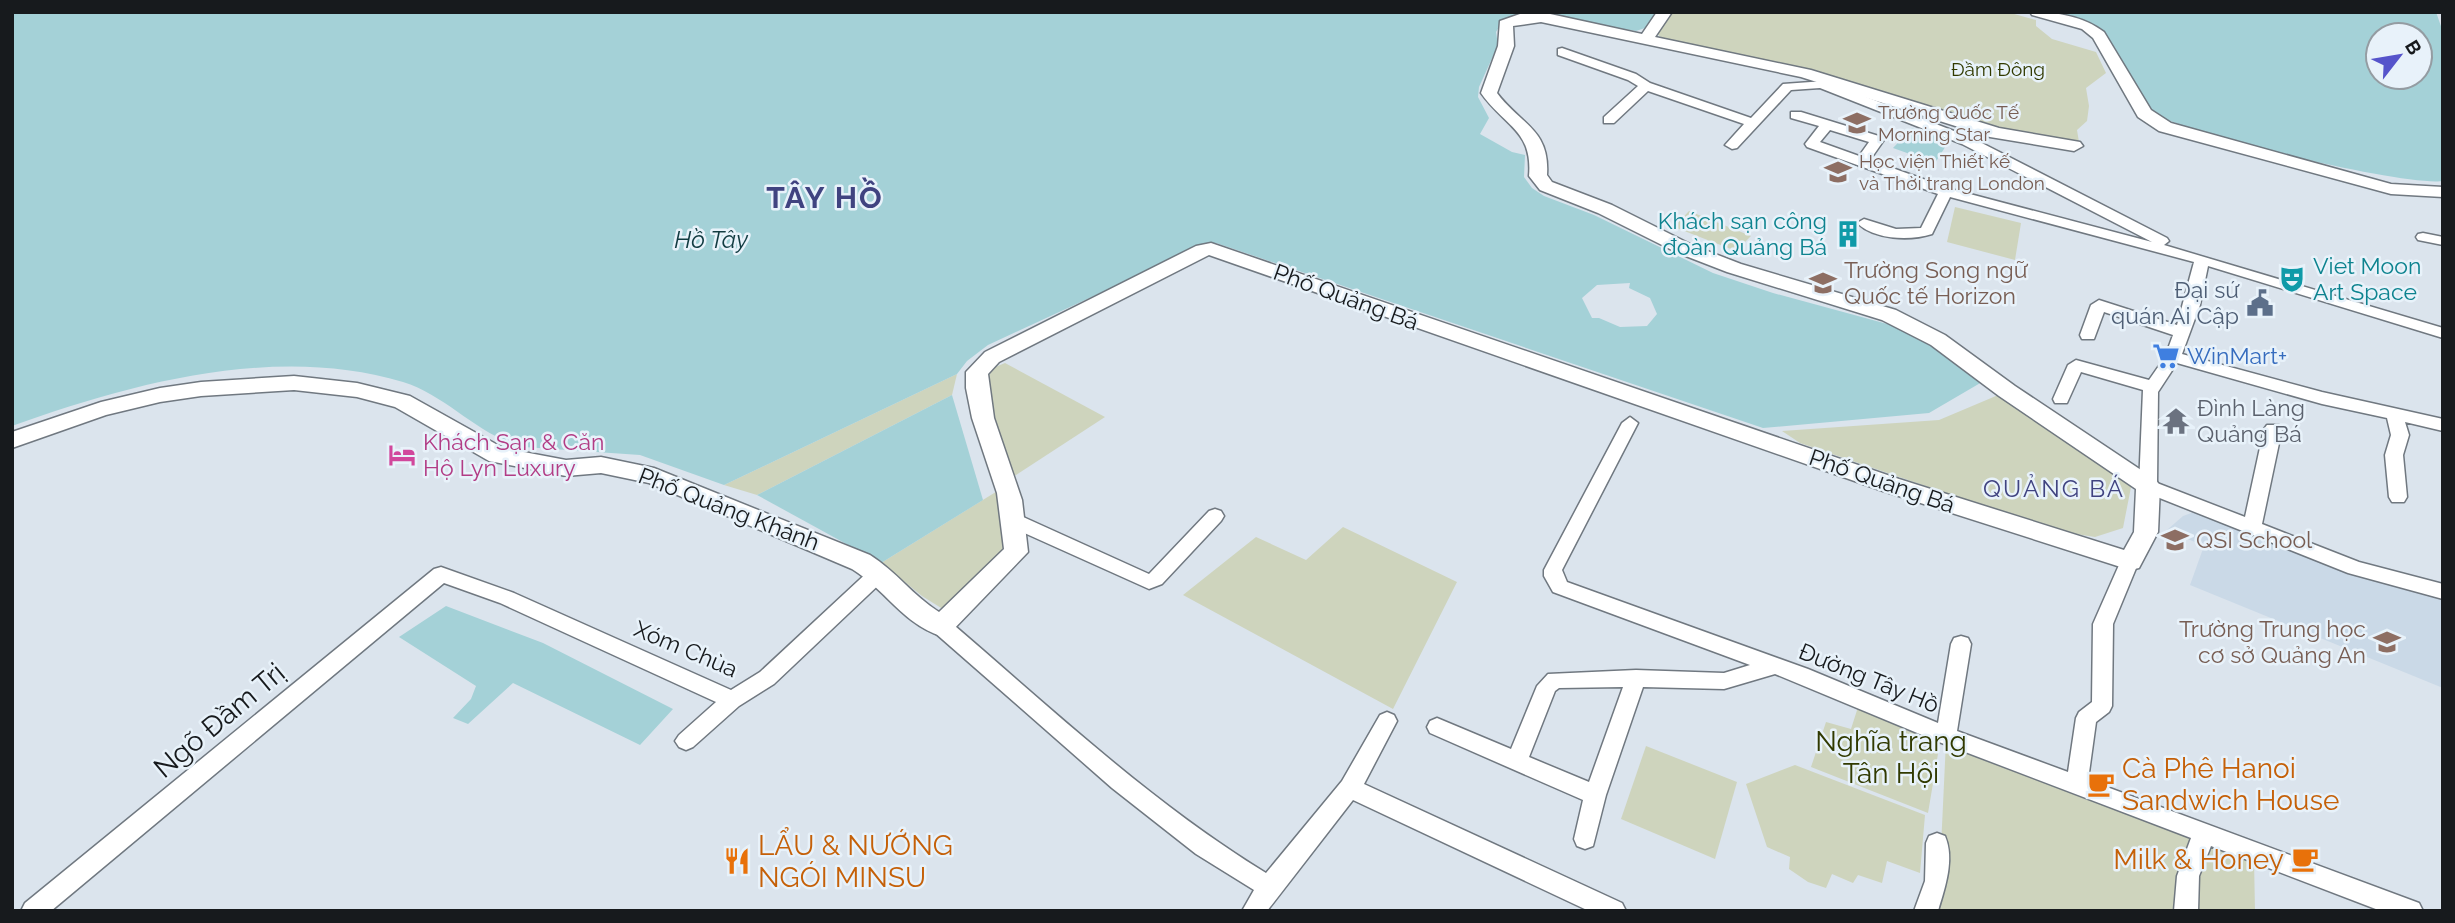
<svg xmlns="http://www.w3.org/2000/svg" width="2455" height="923" font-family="Raleway,sans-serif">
<rect width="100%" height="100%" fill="#dbe4ed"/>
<polygon fill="#cad9e7" points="2194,512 2353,572 2443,597 2443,688 2190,585 2204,546 2167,530 2183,516"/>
<g fill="#ced4bd">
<polygon points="1672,12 2007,12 2036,20 2036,26 2052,39 2096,52 2106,73 2086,88 2089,106 2087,121 2077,130 2079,142 2003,130 1804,68 1667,42 1657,34"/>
<polygon points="1955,207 2021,223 2015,260 1947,242"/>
<polygon points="1689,211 1751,236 1736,251 1674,227"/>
<polygon points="1005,363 1105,417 1010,479 984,386 993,368"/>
<polygon points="957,374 952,395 757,495 724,485"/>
<polygon points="2003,393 2132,482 2123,528 2095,537 2057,531 1800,443 1782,431 1939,420"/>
<polygon points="999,490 1003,552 946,611 922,596 881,563"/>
<polygon points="1343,527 1457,582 1393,709 1183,595 1256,537 1306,560"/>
<polygon points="1859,704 1941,736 1928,813 1811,767 1826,722 1851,729"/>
<polygon points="1946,741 2254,860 2255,911 1938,911"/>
<polygon points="1646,746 1737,782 1715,859 1621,819"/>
<polygon points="1795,765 1925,815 1920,873 1887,861 1882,883 1858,875 1853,883 1832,874 1826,888 1808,882 1789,869 1790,857 1767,847 1746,784"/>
</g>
<g fill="#a4d1d7" fill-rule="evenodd">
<path d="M12,12H1660L1648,27L1636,31L1532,14L1502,22L1496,32L1498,45L1479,87L1478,97L1489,118L1480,134L1512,152L1525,155L1524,177L1532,188L1544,196L1594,215L1713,273L1773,293L1902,328L1932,345L1982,382L1929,413L1763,428L1216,243H1208L988,345L967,361L957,374L724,485L640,455L524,447C478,436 448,396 403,382C276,344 132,383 12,426Z"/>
<path d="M2047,12H2436L2443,32V181C2406,187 2182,134 2153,112C2144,104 2139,91 2133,81C2106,30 2106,25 2047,12ZM2378,35H2420V77H2378Z"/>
<polygon points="1912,128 1949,141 1935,163 1893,148"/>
<polygon points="952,395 983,500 881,563 757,495"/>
<polygon points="446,606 543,643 673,709 640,745 513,683 468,724 453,718 471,699 476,686 399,637"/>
</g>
<polygon fill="#dbe4ed" points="1630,283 1629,288 1650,298 1657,314 1647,326 1620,327 1599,318 1592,318 1582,298 1597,285"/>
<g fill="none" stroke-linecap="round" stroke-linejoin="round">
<defs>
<g id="minor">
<path d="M1562,48L1636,74L1650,83L1751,118L1783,84L1825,81L1972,138L2167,238L2169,241L2164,245L2443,328V338L2208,266L2200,305L2182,354L2322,392L2443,419V431L2405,422L2409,435L2403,455L2407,497L2404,502H2392L2389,497L2385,455L2391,435L2387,418L2322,404L2177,363L2158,392L2157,483L2245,517L2264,429L2267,425H2279L2282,429L2262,524L2359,562L2443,584V599L2348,573L2142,491L2139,486L2143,390L2081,372L2067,403H2055L2053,399L2068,365L2076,360L2149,380L2165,357L2173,335L2104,312L2094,339H2082L2080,335L2091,305L2099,300L2177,325L2194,262L1950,197L1932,234C1910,241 1875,240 1857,223L1864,219L1896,229L1921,228L1938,194L1807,147L1805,144L1819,126L1791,118V112H1801L1882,137L1884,140L1870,160L1951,189L2152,242L1962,144L1820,88L1791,90L1737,148L1732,149L1725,145L1744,124L1648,91L1614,123H1604V117L1638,86L1628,80L1558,55V49ZM1830,130L1869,142L1859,156L1820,142Z"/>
<polygon points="2423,233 2443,237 2443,245 2418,240 2416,237 2418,234"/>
<path d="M1630,417L1638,423L1562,570L1567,582L1808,669L1938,723L1951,644L1954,638L1961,636L1968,638L1971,644L1957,731L2068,772L2076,718L2079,712L2092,702L2093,624L2123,556H2137L2139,561L2113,624L2112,706L2109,712L2096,722L2088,780L2419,903L2423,911H2381L2211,846L2199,876L2198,911H2174L2177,876L2191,838L1939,742L1775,674L1724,689L1643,687L1606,795L1593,846L1585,849L1577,846L1574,839L1583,800L1430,733L1427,727L1430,721L1437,718L1511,749L1537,686L1548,674L1636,670L1724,673L1750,665L1553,592L1544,576V570L1622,423ZM1623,687L1589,782L1529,757L1555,691L1559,688Z"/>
<polygon points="1215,509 1221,511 1224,516 1221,521 1162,584 1149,589 1009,526 1006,521 1009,516 1021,516 1149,574 1209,511"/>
<polygon points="879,566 886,568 888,573 886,578 774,684 739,706 693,747 686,750 679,747 675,741 679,735 716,702 500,603 444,583 51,911 21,911 25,903 434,569 441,567 514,593 731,690 760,672 872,568"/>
<path d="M941,618L948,620C1051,708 1150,802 1266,873L1342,781L1380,715L1387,712L1394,715L1397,721L1364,784L1622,903L1626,911H1589L1353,800L1267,911H1242L1254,890L1196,854L1112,788L934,632L931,626L934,620Z"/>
<path d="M1937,833L1945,836C1955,859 1945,888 1938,911H1914L1925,881L1926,843L1929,836Z"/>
</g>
<g id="tertiary">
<path d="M1541,12L1642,34L1657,12H1672L1655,37L1811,70L1999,128L2080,142L2083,146L2074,151L1990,137L1801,77L1541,22L1513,26L1514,46L1497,93C1521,125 1550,129 1547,175L1552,182L1612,205L1692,245L1741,264L1896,310L1945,335L2015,386L2156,480L2160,486L2158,532L2139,568L2130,570L1883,491L1209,255L999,362L988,374L994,418L1022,500L1028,552L950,633L941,636C903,624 885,589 852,569L649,483L601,473L566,476L489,461L395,407L357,397L294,390L201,396L160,402L106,415L12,448V432L101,402L160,388L201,382L294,376L357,383L410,396L503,448L566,460L601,457L654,468L870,555C896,571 913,596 939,612L1004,549L997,493L972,418L966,388V372L985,352L1196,246L1211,243L1899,479L2124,550L2134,532L2136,489L1999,396L1931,345L1882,320L1727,272L1678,253L1598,213L1540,190L1529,176C1533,130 1504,126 1481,93L1498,46L1500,21L1520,14Z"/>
<path d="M2030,12C2056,12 2083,16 2104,32L2151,110L2171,123L2391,184L2443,187V197L2391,194L2159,131L2138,117L2093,38L2082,29L2032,15Z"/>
</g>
</defs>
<use href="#minor" stroke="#707880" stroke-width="3"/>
<use href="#tertiary" stroke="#707880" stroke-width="3"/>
<use href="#minor" fill="#fff" fill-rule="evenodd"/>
<use href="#tertiary" fill="#fff" fill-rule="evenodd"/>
</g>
<defs>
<symbol id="school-bare" viewBox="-9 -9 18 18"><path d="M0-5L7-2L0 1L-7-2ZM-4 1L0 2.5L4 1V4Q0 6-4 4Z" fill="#8d6e63" stroke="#e8f2fa" stroke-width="2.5" paint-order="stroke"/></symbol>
<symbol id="university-bare" viewBox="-9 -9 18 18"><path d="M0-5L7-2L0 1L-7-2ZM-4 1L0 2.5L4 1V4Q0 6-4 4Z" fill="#8d6e63" stroke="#e8f2fa" stroke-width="2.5" paint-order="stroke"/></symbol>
<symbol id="building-bare" viewBox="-9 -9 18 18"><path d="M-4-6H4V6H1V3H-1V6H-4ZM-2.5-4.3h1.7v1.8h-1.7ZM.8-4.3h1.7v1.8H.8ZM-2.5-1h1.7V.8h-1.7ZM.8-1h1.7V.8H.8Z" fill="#0f9aa8" stroke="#e8f2fa" stroke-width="2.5" paint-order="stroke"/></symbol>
<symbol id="theatre-bare" viewBox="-9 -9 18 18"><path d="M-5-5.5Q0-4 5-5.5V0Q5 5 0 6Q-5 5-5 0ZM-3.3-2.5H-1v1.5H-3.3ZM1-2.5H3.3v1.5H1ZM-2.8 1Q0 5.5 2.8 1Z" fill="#0f9aa8" stroke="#e8f2fa" stroke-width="2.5" paint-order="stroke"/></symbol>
<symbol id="civic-bare" viewBox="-9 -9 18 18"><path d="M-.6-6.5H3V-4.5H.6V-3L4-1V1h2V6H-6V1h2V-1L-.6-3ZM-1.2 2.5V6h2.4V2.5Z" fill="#5c6f8a" stroke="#e8f2fa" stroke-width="2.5" paint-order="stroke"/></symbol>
<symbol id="supermarket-bare" viewBox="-9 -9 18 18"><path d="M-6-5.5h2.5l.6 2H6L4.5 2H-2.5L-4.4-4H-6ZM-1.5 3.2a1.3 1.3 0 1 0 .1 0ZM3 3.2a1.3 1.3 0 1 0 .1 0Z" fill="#3f7fe0" stroke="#e8f2fa" stroke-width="2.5" paint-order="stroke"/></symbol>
<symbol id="temple-bare" viewBox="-9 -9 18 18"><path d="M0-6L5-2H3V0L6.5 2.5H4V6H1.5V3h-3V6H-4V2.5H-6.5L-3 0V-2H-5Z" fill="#6b7280" stroke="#e8f2fa" stroke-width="2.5" paint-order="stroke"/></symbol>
<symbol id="hotel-bare" viewBox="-9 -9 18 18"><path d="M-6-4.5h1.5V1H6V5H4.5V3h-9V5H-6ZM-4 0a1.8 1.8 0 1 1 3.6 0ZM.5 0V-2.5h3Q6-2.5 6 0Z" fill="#d1479c" stroke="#e8f2fa" stroke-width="2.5" paint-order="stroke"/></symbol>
<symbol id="cafe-bare" viewBox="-9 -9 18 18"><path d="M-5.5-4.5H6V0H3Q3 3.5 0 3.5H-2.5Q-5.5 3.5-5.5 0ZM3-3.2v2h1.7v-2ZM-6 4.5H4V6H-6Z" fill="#e8710a" stroke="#e8f2fa" stroke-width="2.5" paint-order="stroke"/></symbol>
<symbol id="restaurant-bare" viewBox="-9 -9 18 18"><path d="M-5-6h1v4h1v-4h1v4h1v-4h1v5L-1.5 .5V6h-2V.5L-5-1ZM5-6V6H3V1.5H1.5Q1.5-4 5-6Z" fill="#e8710a" stroke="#e8f2fa" stroke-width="2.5" paint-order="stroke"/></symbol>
</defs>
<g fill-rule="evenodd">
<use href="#school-bare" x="1838" y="104" width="38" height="38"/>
<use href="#university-bare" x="1819" y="153" width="38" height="38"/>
<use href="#building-bare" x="1829" y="215" width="38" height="38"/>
<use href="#theatre-bare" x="2273" y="260" width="38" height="38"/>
<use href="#school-bare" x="1804" y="264" width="38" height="38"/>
<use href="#civic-bare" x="2241" y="284" width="38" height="38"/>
<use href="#supermarket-bare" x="2147" y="337" width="38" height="38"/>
<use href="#temple-bare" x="2157" y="402" width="38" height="38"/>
<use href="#hotel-bare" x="383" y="436" width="38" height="38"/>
<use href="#school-bare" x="2156" y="521" width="38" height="38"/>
<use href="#school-bare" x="2368" y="623" width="38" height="38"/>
<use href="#cafe-bare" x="2082" y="765" width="38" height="38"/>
<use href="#cafe-bare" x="2286" y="840" width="38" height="38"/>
<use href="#restaurant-bare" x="718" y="842" width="38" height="38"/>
</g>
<g text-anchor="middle" stroke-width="5" stroke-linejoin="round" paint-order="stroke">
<g font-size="19" fill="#313a00" stroke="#e8f2fa">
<text x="1998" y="76">Đầm Đông</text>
</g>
<g font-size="19" fill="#785e54" stroke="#e8f2fa" text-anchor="start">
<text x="1878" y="119">Trường Quốc Tế<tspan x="1878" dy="22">Morning Star</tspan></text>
<text x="1859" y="168">Học viện Thiết kế<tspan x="1859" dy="22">và Thời trang London</tspan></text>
</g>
<g font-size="23" fill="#0d838f" stroke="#e8f2fa" text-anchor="end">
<text x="1827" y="229">Khách sạn công<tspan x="1827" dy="26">đoàn Quảng Bá</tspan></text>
<text x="2313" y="274" text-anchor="start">Viet Moon<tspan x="2313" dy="26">Art Space</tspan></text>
</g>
<g font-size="23" fill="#785e54" stroke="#e8f2fa" text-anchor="start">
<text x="1844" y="278">Trường Song ngữ<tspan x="1844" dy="26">Quốc tế Horizon</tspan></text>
<text x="2196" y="548">QSI School</text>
<text x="2366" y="637" text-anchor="end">Trường Trung học<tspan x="2366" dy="26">cơ sở Quảng An</tspan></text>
</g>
<g font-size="23" fill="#4e5e75" stroke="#e8f2fa" text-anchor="end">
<text x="2239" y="298">Đại sứ<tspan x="2239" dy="26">quán Ai Cập</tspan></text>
</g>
<g font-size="23" fill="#171a1d" stroke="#e8f2fa">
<text transform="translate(1346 297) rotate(20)" y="8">Phố Quảng Bá</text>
<text transform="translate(1882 481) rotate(19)" y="8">Phố Quảng Bá</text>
<text transform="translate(729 509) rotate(21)" y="8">Phố Quảng Khánh</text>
<text transform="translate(686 649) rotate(23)" y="8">Xóm Chùa</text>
<text transform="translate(1869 678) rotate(22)" y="8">Đường Tây Hồ</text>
</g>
<g font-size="23" fill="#366cbe" stroke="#e8f2fa" text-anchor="start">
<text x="2187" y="364">WinMart+</text>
</g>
<g font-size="23" fill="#5b616d" stroke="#e8f2fa" text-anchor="start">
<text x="2197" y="416">Đình Làng<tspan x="2197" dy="26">Quảng Bá</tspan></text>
</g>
<g font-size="23" fill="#b23c85" stroke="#e8f2fa" text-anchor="start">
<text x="423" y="450">Khách Sạn &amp; Căn<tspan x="423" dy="26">Hộ Lyn Luxury</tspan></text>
</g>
<g font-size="24" font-style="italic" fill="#113b41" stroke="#e8f2fa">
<text x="711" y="248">Hồ Tây</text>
</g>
<g font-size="24" letter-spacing="2" fill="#404380" stroke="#e8f2fa">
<text x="2054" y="497">QUẢNG BÁ</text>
</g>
<g font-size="28" fill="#171a1d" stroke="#e8f2fa">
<text transform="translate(219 720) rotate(-40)" y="10">Ngõ Đầm Trị</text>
</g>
<g font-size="28" fill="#313a00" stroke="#e8f2fa">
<text x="1891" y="751">Nghĩa trang<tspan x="1891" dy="32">Tân Hội</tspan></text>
</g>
<g font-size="28" fill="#c56008" stroke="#e8f2fa" text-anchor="start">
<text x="2122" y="778">Cà Phê Hanoi<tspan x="2122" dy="32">Sandwich House</tspan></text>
<text x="758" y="855">LẨU &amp; NƯỚNG<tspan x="758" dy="32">NGÓI MINSU</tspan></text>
<text x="2284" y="869" text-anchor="end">Milk &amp; Honey</text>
</g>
<g font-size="30" font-weight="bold" letter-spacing="2" fill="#404380" stroke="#e8f2fa">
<text x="825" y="208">TÂY HỒ</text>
</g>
</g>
<rect width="2455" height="923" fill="none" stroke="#171a1d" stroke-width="28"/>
<g transform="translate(2399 56) rotate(59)"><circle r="33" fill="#e8f2fa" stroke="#949ca2" stroke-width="2"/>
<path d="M0-5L12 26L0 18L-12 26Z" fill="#5554cb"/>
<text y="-10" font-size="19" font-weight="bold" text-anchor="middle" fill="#171a1d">B</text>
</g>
</svg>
